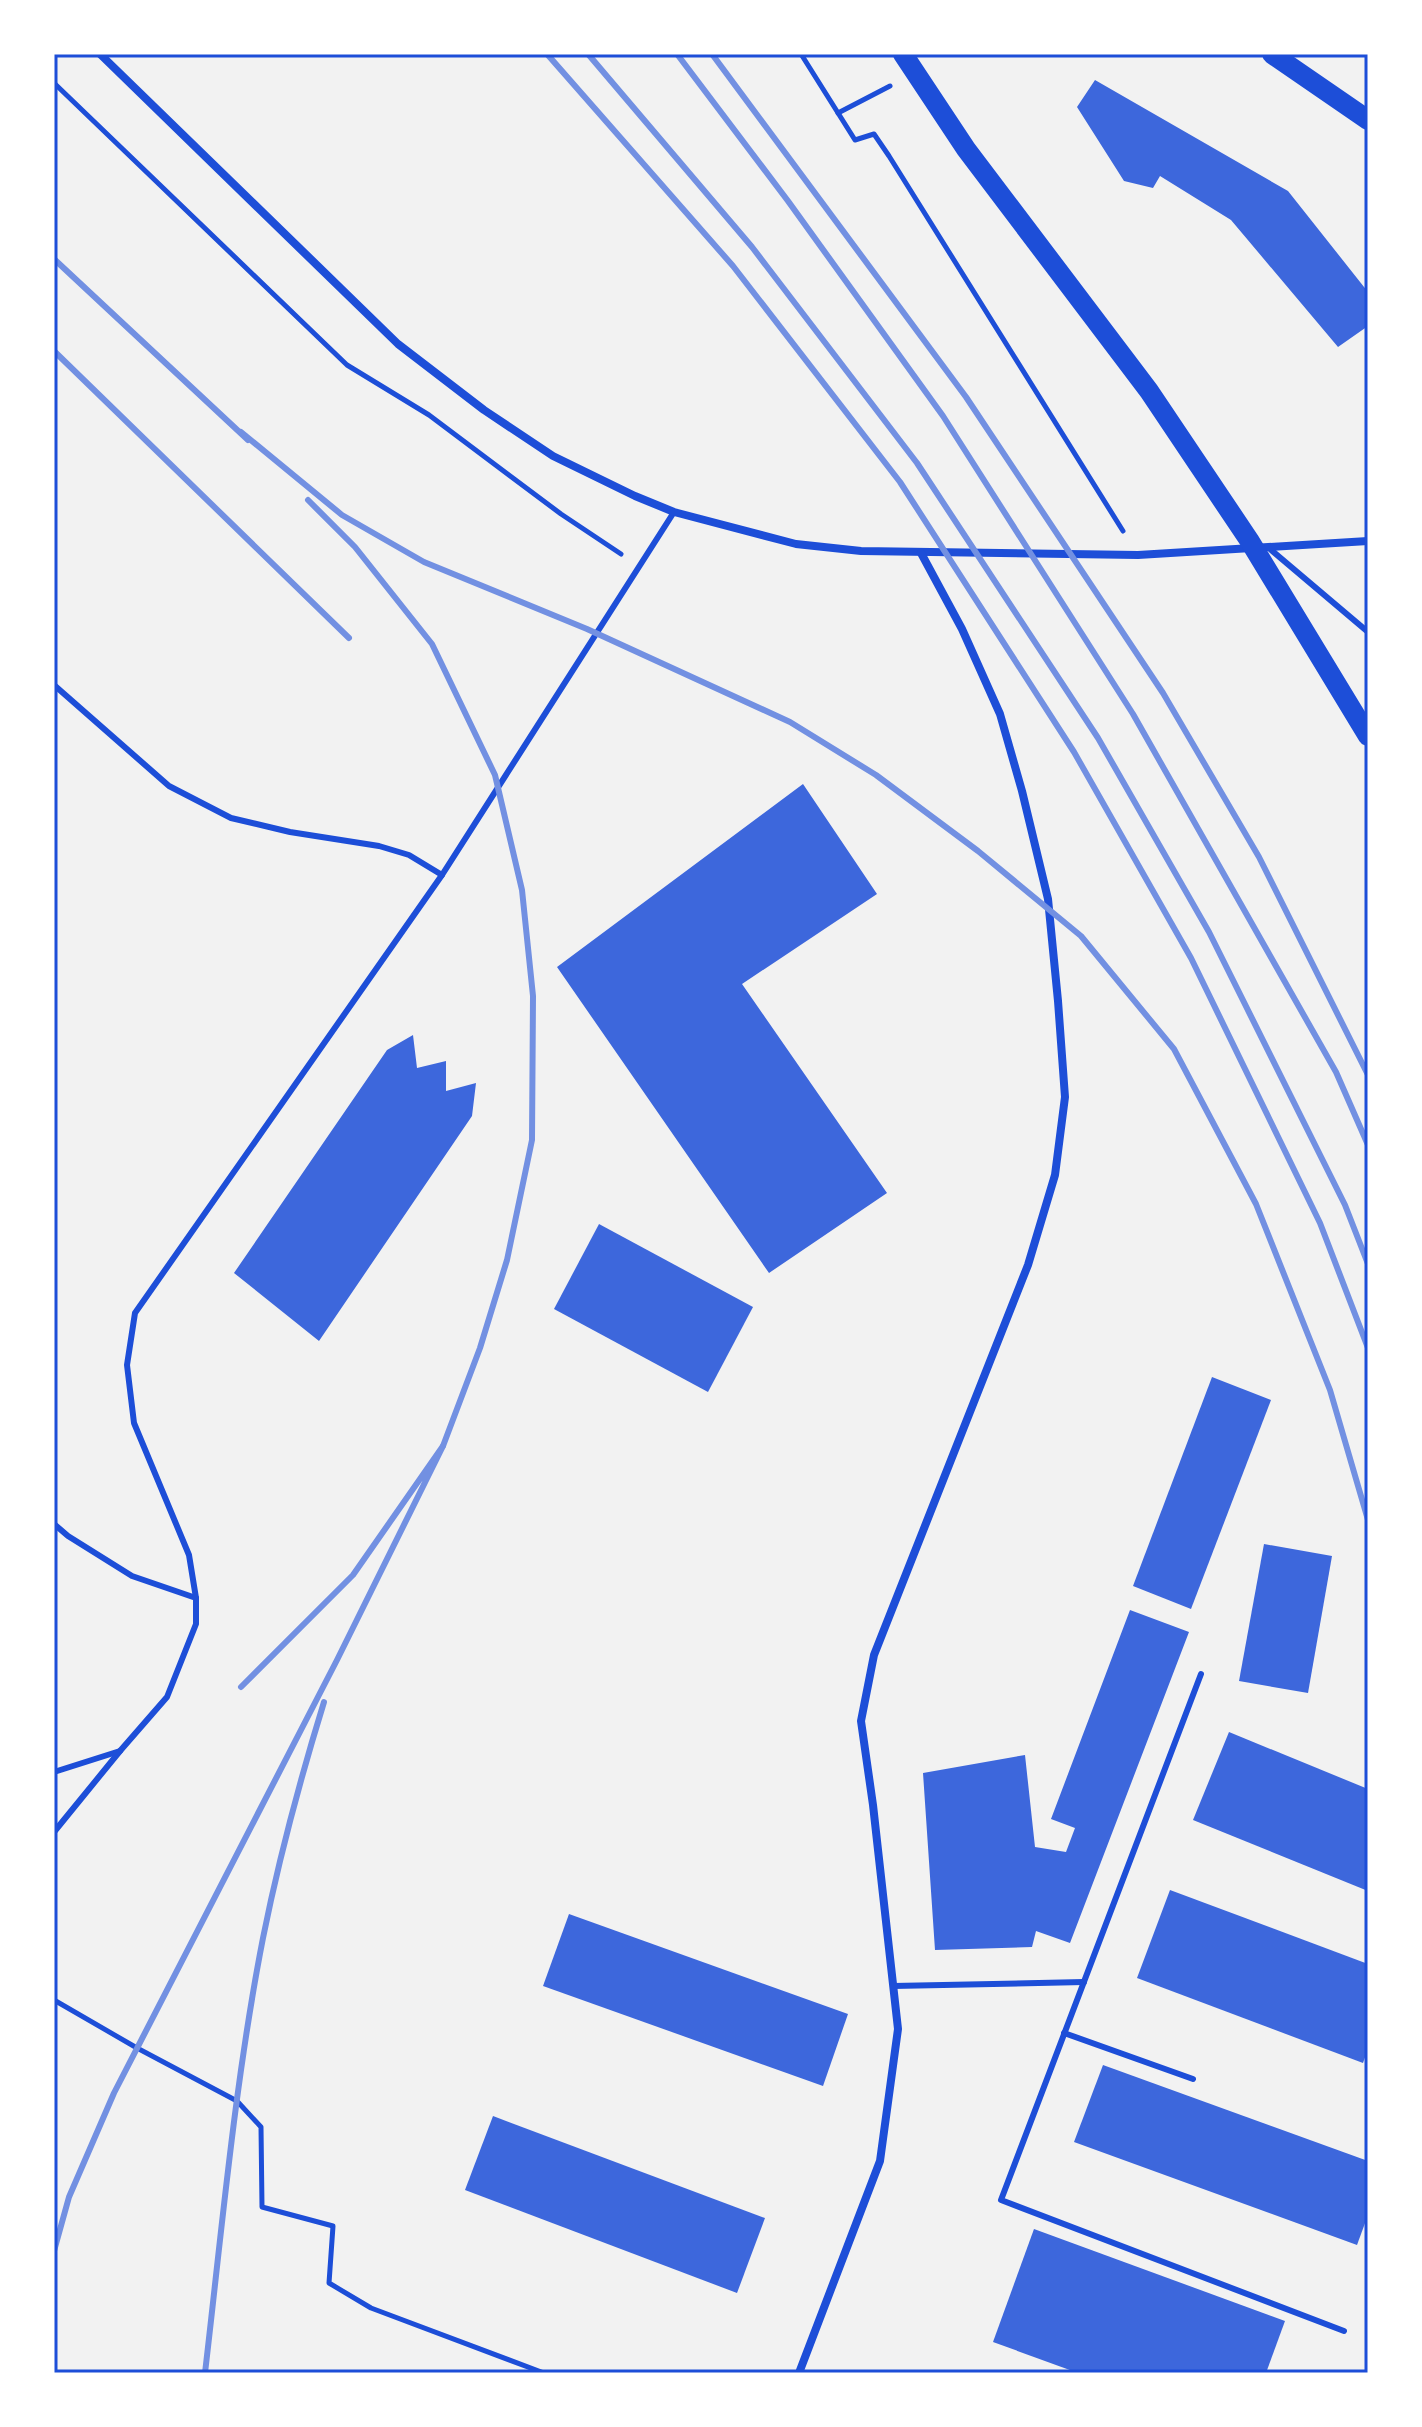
<svg xmlns="http://www.w3.org/2000/svg" width="1422" height="2427" font-family="'PT Sans',sans-serif">
<rect width="100%" height="100%" fill="#f2f2f2"/>
<g fill="#3d67dc">
<polygon points="1095,80 1288,191 1368,292 1368,326 1338,347 1231,220 1160,176 1153,188 1124,181 1077,107"/>
<polygon points="803,784 877,894 742,984 887,1193 769,1273 557,967"/>
<polygon points="413,1035 417,1068 446,1061 446,1091 476,1083 472,1116 319,1341 234,1273 387,1050"/>
<polygon points="599,1224 753,1307 708,1392 554,1309"/>
<polygon points="1212,1377 1271,1400 1191,1609 1133,1586"/>
<polygon points="1264,1544 1332,1556 1308,1693 1239,1681"/>
<polygon points="1130,1610 1189,1632 1070,1943 1036,1931 1032,1947 935,1950 923,1773 1025,1755 1035,1847 1066,1852 1075,1828 1051,1819"/>
<polygon points="1229,1732 1368,1789 1368,1891 1193,1820"/>
<polygon points="1170,1890 1368,1964 1368,2049 1363,2063 1137,1978"/>
<polygon points="569,1914 848,2014 823,2086 543,1986"/>
<polygon points="1103,2065 1368,2161 1368,2215 1357,2245 1074,2142"/>
<polygon points="493,2116 765,2218 737,2293 465,2190"/>
<polygon points="1034,2229 1285,2321 1266,2373 1078,2373 993,2342"/>
</g>
<g fill="none" stroke-linecap="round" stroke-linejoin="round">
<g stroke="#1d4ed8" stroke-width="5">
<polyline points="801,54 855,140 874,134 889,156 1123,531"/>
<polyline points="54,83 347,365 429,415 561,514 621,554"/>
<polyline points="838,113 890,86"/>
<polyline points="54,2000 137,2048 237,2101 261,2127 262,2207 333,2226 329,2283 371,2308 544,2373"/>
</g>
<g stroke="#1d4ed8" stroke-width="6">
<polyline points="1270,549 1368,632"/>
<polyline points="54,685 169,786 231,818 290,832 379,846 409,855 442,875"/>
<polyline points="54,1524 68,1536 132,1576 196,1598"/>
<polyline points="1201,1674 1001,2200 1344,2331"/>
<polyline points="54,1772 120,1751 167,1697 196,1624 196,1598 189,1555 134,1423 127,1365 135,1313 442,875 674,512"/>
<polyline points="54,1832 120,1751"/>
<polyline points="893,1986 1084,1982"/>
<polyline points="1064,2033 1193,2079"/>
</g>
<g stroke="#1d4ed8" stroke-width="8">
<polyline points="100,54 398,344 484,410 553,456 635,496 674,512 796,544 861,551 1138,555 1368,541"/>
<polyline points="799,2373 880,2161 898,2029 873,1805 861,1721 874,1655 1028,1265 1055,1175 1065,1097 1058,1001 1048,899 1022,791 1000,714 962,629 921,553"/>
</g>
<g stroke="#1d4ed8" stroke-width="20">
<polyline points="903,54 966,149 1149,391 1249,540 1368,736"/>
<polyline points="1272,54 1368,120"/>
</g>
<g stroke="#7290e2" stroke-width="6">
<polyline points="547,54 733,266 900,482 1074,752 1191,958 1320,1223 1368,1348"/>
<polyline points="588,54 752,247 917,463 1098,738 1209,932 1345,1205 1368,1264"/>
<polyline points="677,54 788,201 943,416 1133,714 1336,1072 1368,1145"/>
<polyline points="712,54 966,397 1163,693 1259,857 1368,1075"/>
<polyline points="54,259 248,440"/>
<polyline points="54,351 349,638"/>
<polyline points="241,432 342,515 424,562 587,629 790,722 876,775 978,851 1081,936 1174,1049 1256,1204 1330,1390 1368,1520"/>
<polyline points="308,500 355,547 432,644 495,775 522,890 533,996 532,1140 507,1260 480,1348 443,1446"/>
<polyline points="54,2251 69,2197 114,2093 337,1660 443,1446 353,1575 241,1687"/>
<path d="M205,2373C222,2228 235,2081 263,1938C279,1858 300,1780 324,1702"/>
</g>
</g>
<rect width="1422" height="2427" fill="none" stroke="#ffffff" stroke-width="112"/>
<rect x="56" y="56" width="1310" height="2315" fill="none" stroke="#1d4ed8" stroke-width="3"/>
</svg>
